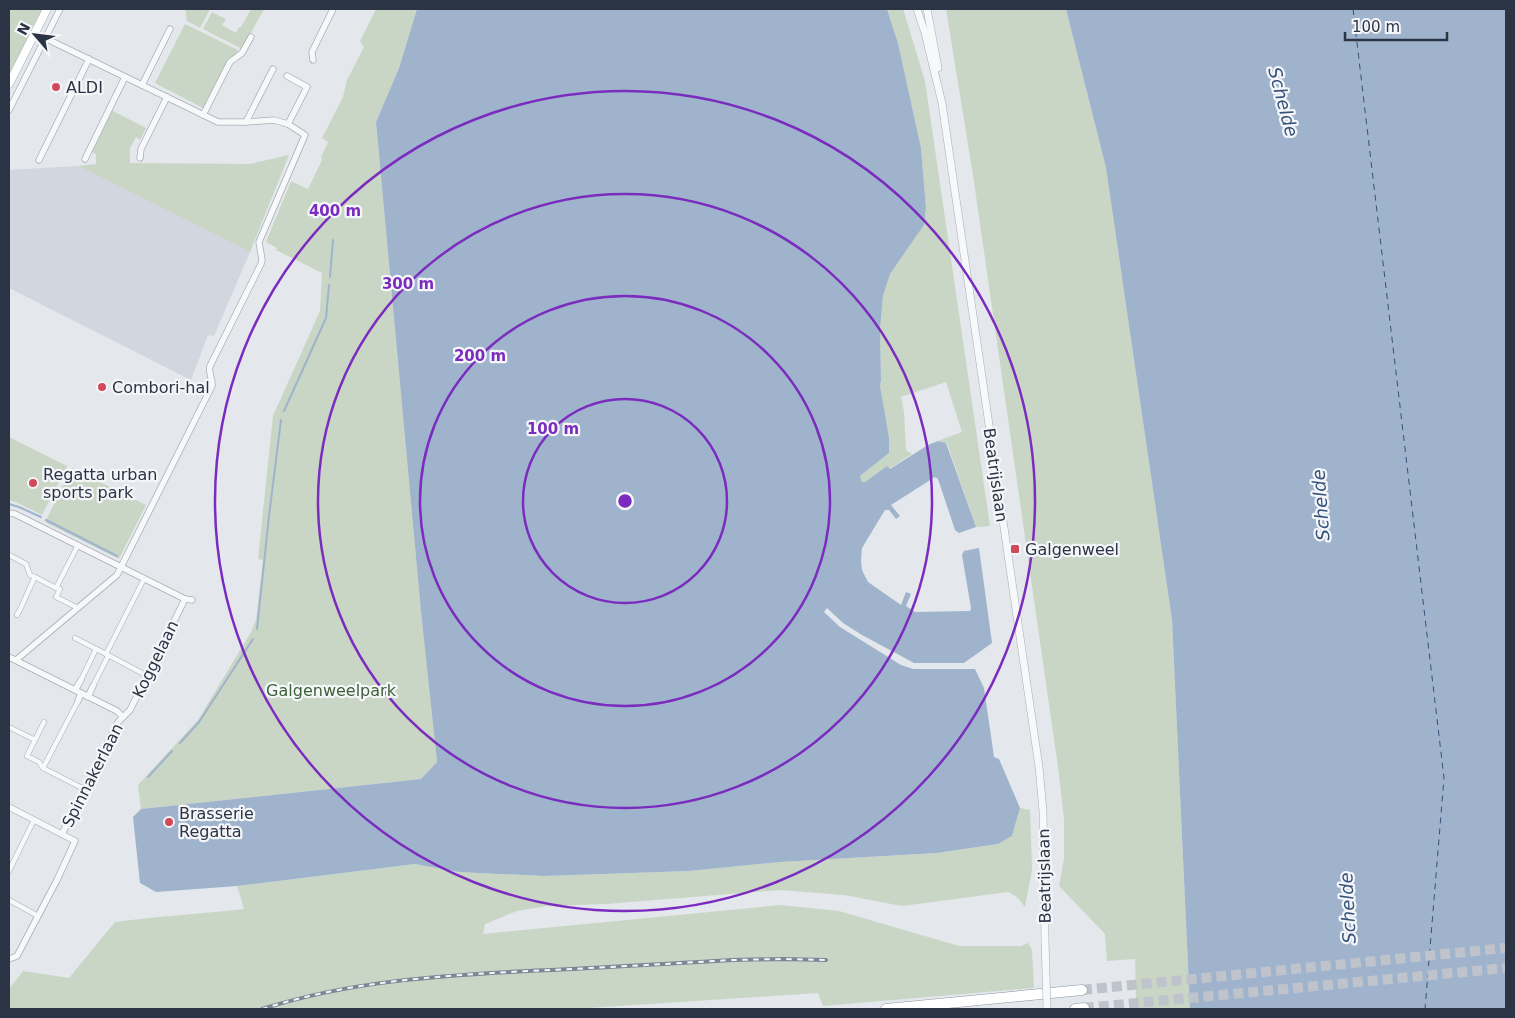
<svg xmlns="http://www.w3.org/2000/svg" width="1515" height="1018" font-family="'DejaVu Sans',sans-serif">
<rect width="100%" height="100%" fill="#e4e7ec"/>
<polygon fill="#d2d6de" points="78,166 250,252 214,336 208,335 191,380 9,288 9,170"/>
<g fill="#c9d6c5">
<polygon points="9,9 42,9 9,75"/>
<polygon points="185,9 210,9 200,28 187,21"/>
<polygon points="251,9 264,9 242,49 203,29 212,12 226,19 222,25 236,33 239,27 241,27"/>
<polygon points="376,9 417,9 399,68 376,122 421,612 437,762 421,779 141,809 138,785 198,720 251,632 256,620 263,560 258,559 273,416 320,311 322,273 276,250 277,248 266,242 291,181 308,189 322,160 321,157 328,142 322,138 343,97 347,80 364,47 360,41"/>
<polygon points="887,9 903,9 925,81 990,526 976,527 947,443 938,441 962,432 946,382 901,397 904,412 906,450 912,454 889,469 887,466 865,482 862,482 860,476 889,453 880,386 881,381 880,330 883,296 890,274 924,225 926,208 921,148 898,43"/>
<polygon points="946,9 1066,9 1106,168 1172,620 1190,1009 1136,1009 1135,951 1135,959 1107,961 1105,934 1059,886 1064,859 1064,819 1058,767 973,175"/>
<polygon points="185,24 238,50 205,109 155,83"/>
<polygon points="111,110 146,128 140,140 136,137 130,148 130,163 250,164 289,155 250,252 78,166 96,164 96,154 90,151"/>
<polygon points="9,437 67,466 42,515 18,503 9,500"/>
<polygon points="72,468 146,505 119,559 45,522"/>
<path d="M1020,808L1030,810L1032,870L1025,907L1017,897L1008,892L902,906L844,895L780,890L606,904L547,906L517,911L485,924L483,934L781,905L839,911L959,946H1021L1028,943L1032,950L1034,988L823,1006L818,993L573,1009H9V989L23,971L69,978L115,922C158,916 201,914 244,909L237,886L415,864L459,872L544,876L689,871L780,862L937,853L998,844L1012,836Z"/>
</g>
<g fill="#9fb4cc">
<polygon points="417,9 887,9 898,43 921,148 926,208 924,225 890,274 883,296 880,330 881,381 880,386 889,438 889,453 860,476 862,482 865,482 887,466 890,469 928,445 938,441 946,443 976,527 959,533 955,530 938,479 935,477 891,505 900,516 896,519 889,510 885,510 862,548 861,561 862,570 868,582 901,605 906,592 911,594 906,606 915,612 970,611 971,608 962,555 964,551 979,548 992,643 964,663 914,663 862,635 843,623 827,608 824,612 840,627 901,665 913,669 975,669 984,688 994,757 999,759 1020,808 1012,836 998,844 937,853 780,862 689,871 544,876 459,872 415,864 237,886 156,892 140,883 133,817 141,809 421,779 437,762 421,612 376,122 399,68"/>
<polygon points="1066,9 1506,9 1506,1009 1190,1009 1172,620 1106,168"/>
</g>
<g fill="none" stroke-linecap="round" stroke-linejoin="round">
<g stroke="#9fb4cc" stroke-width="2">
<polyline points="330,277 333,240"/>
<polyline points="284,411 326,318 329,285"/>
<polyline points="9,504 19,507 41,517"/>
<polyline points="46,520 117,556"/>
<polyline points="257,629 269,516 281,420"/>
<polyline points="180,743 199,722 253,639"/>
<polyline points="148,777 172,751"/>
</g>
<polyline stroke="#34527a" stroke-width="1" stroke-dasharray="6 5" stroke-linecap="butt" points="1353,9 1444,778 1425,1009"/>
<g stroke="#bfc3cb" stroke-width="10" stroke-dasharray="10 5" stroke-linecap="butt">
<polyline points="1082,990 1506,948"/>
<polyline points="1084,1008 1506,968"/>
</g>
<defs>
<g id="pedestrian">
<path d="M9,555L26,564L30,575L35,577C28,590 24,603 17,615"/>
<polyline points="35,577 56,588 78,545"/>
<polyline points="56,588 60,589 56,597 78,608"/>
<polyline points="75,638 106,654 144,579"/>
<polyline points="106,654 142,673"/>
<polyline points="81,680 96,649"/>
<polyline points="93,686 108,656"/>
<polyline points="44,722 27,756 39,762 43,768 84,789"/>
<polyline points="9,727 35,740"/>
<polyline points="43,768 78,701"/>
<polyline points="9,871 34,820"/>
<polyline points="9,900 38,916"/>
</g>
<g id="minor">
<polyline points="45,38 218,122 246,122 274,120 288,124 307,87 287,76"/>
<polyline points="313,60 312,52 333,9"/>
<polyline points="142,85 170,29"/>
<polyline points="9,110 60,9"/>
<polyline points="203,115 230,62 242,53 251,37"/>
<polyline points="246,122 273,69"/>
<polyline points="140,158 141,149 167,97"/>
<polyline points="85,159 125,77"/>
<polyline points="39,160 89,59"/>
<polyline points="9,513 15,514 185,599 192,600"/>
<polyline points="9,657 117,711 123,717"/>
<path d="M16,660L117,575L212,386C213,379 208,373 210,366L261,264L262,260L259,242L305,135L288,124"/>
<polyline points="75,690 81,680"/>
<polyline points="88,697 93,686"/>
<polyline points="78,701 81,693"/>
<polyline points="9,807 75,841 57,880 17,956 9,959"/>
<polyline points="62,834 118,722 130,710 185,599"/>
</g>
<g id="tertiary">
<polyline points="917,9 925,33 942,103 1039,767 1043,811 1045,940"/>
<polyline points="927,9 938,68"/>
</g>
<polyline id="secondary" points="9,84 47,9"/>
<g id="motorway">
<polyline points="886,1009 1082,990"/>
<polyline points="1075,1009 1084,1008"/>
</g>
</defs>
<use href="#pedestrian" stroke="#a9aeb7" stroke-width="5.5"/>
<use href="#minor" stroke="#a9aeb7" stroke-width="7"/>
<use href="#tertiary" stroke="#a9aeb7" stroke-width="8"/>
<use href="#secondary" stroke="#a9aeb7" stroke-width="9"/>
<use href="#motorway" stroke="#8b94a3" stroke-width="11"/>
<use href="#pedestrian" stroke="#f7f8fa" stroke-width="4.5"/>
<use href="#minor" stroke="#f7f8fa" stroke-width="5.5"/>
<use href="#tertiary" stroke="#f7f8fa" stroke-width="7"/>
<use href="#secondary" stroke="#fff" stroke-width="8"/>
<use href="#motorway" stroke="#fff" stroke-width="10"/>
<defs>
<path id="rail" d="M262,1009C351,981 436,976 528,971C596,968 664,964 732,960L783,959L826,960"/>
</defs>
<use href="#rail" stroke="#7d8696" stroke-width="4"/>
<use href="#rail" stroke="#f4f6f9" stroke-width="2" stroke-dasharray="5.5" stroke-linecap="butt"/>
<defs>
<polyline id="tertiary-bridge" points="1045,940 1047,1009"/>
</defs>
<use href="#tertiary-bridge" stroke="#a9aeb7" stroke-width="8" stroke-linecap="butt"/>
<use href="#tertiary-bridge" stroke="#f7f8fa" stroke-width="7"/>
</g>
<g fill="none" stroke="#7b2cbf" stroke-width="2.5">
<circle cx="625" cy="501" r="102"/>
<circle cx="625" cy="501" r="205"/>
<circle cx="625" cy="501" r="307"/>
<circle cx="625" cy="501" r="410"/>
</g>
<g fill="#d1495b" stroke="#f4f6f9" stroke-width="2">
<circle cx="56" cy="87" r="5"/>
<circle cx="102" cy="387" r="5"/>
<circle cx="33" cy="483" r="5"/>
<rect x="1010" y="544" width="10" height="10" rx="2.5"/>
<circle cx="169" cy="822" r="5"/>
</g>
<g text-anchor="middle" stroke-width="4.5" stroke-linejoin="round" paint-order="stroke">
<g font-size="16" fill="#2b3445" stroke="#f4f6f9" text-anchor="start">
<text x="66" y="93">ALDI</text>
<text x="112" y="393">Combori-hal</text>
<text x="43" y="480">Regatta urban<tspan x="43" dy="18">sports park</tspan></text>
<text x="1025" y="555">Galgenweel</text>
<text x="179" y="819">Brasserie<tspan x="179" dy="18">Regatta</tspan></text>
</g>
<g font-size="16" fill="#2b3445" stroke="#f4f6f9">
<text transform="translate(996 475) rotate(82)" y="6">Beatrijslaan</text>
<text transform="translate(155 659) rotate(-64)" y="6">Koggelaan</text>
<text transform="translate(92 775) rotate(-63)" y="6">Spinnakerlaan</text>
<text transform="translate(1044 876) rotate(-91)" y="6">Beatrijslaan</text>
</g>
<g font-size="16" fill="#3f6138" stroke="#f4f6f9">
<text x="331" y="696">Galgenweelpark</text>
</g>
<g font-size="18" font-style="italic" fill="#34527a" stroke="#f4f6f9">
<text transform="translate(1283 102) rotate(75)" y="6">Schelde</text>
<text transform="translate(1321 505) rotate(-94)" y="6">Schelde</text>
<text transform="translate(1348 908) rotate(-93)" y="6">Schelde</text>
</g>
</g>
<circle cx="625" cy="501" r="8" fill="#7b2cbf" stroke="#f4f6f9" stroke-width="2.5"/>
<g font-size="15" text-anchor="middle" font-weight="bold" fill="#7b2cbf" stroke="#f4f6f9" stroke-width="4.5" stroke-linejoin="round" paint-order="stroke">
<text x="335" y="216">400 m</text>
<text x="408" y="289">300 m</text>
<text x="480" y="361">200 m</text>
<text x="553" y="434">100 m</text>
</g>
<rect width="1515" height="1018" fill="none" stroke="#2b3445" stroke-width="20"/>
<g transform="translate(35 35) rotate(298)" stroke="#f4f6f9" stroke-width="4" paint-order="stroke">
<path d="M0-4L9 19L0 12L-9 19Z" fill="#2b3445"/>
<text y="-8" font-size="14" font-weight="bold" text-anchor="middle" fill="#2b3445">N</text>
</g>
<path d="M1345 32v8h102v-8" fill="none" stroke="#2b3445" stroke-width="2.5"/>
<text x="1352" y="32" font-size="15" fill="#2b3445" stroke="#f4f6f9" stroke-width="4" paint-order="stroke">100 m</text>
</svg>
